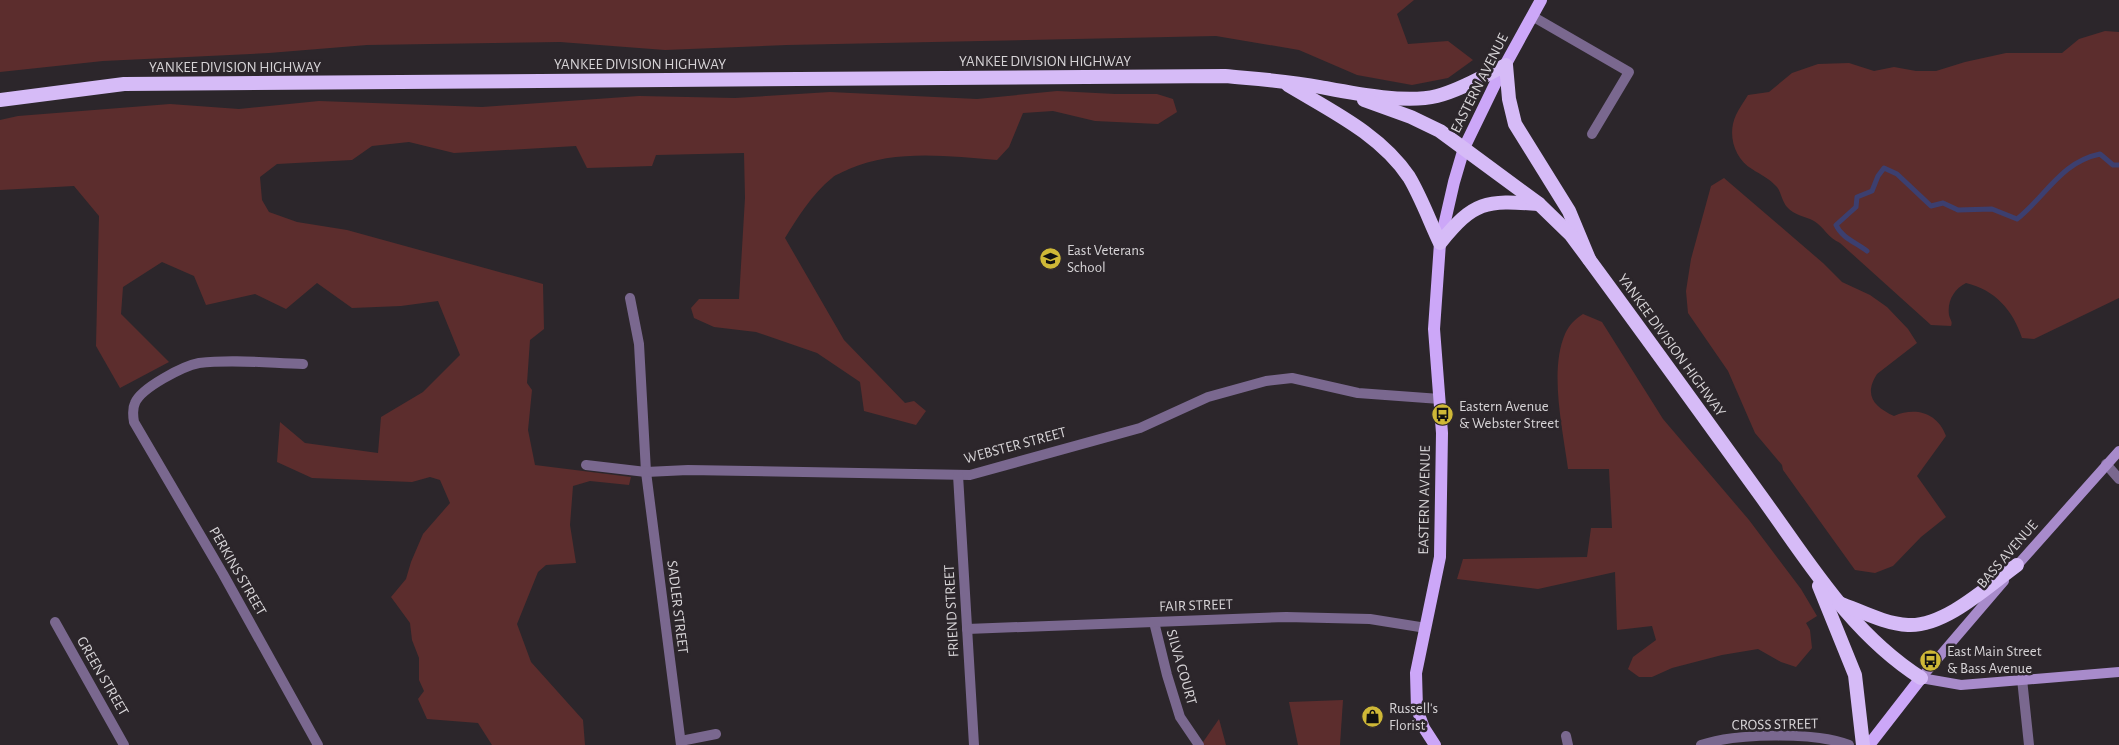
<svg xmlns="http://www.w3.org/2000/svg" width="2119" height="745" font-family="'Alegreya Sans',sans-serif">
<rect width="100%" height="100%" fill="#2c262b"/>
<g fill="#5c2d2d">
<polygon points="0,0 1414,0 1397,14 1408,44 1448,41 1473,60 1448,78 1412,85 1357,75 1299,50 1216,36 787,45 665,50 560,42 367,45 269,53 103,61 0,72"/>
<path d="M2105,31L2119,32V298L2034,339L2022,338C2013,310 1995,290 1966,283C1954,289 1947,301 1949,315C1950,320 1953,321 1951,326L1931,325L1840,243C1828,238 1824,227 1814,221C1805,216 1795,216 1787,207C1782,201 1781,192 1777,187C1769,178 1761,175 1752,169C1734,158 1727,134 1736,115C1739,108 1744,102 1748,95L1769,92L1792,73L1818,64L1849,63L1874,71L1894,67L1916,71H1936L1965,62L2006,53H2062L2079,39Z"/>
<path d="M1057,91L1115,94H1157L1173,99L1177,112L1158,124L1095,121L1053,111L1023,113L1009,147L997,160C948,156 895,149 849,169C844,172 836,174 832,178C812,194 798,217 785,238L844,340L905,403L914,401L926,411L916,425L864,411L860,382L817,353L756,332L714,327L694,318L691,308L699,299H739L745,198L744,153L656,155L652,166L587,168L576,146L454,153L409,142L372,146L352,160L277,164L260,177L262,200L269,212L297,222L347,230L543,284L544,329L530,340L527,383L532,390L528,430L535,465L631,477L629,485L590,481L573,486L570,525L576,563L546,565L538,572L517,624L531,662L583,720L585,745H492L478,723L427,719L418,699L424,691L419,680V658L412,640L410,623L391,597L406,579L411,562L423,534L450,503L440,480L430,477L412,482L312,478L277,462L280,422L305,443L378,453L381,417L423,392L460,355L438,301L401,306L352,308L317,283L286,309L255,294L206,305L194,276L162,262L123,287L121,314L169,362L120,388L96,346L99,216L74,186L0,190V120L18,116L170,104L239,109L319,101L482,107L639,96L735,98L830,92L977,99Z"/>
<path d="M1724,178L1823,263L1842,282L1870,295L1887,307L1908,329L1917,343L1877,374C1863,396 1875,407 1894,416C1915,407 1937,412 1946,436L1917,476L1946,517L1921,537L1893,566L1875,573L1855,570L1783,470L1782,465L1755,433L1728,371L1688,313L1686,291L1691,259L1711,186Z"/>
<path d="M1583,314L1602,322L1663,419L1749,520L1801,589L1817,616L1806,623L1810,630L1812,648L1796,667L1781,662L1758,649L1722,655L1672,668L1652,677H1639L1628,669L1633,657L1656,640L1652,626L1617,630L1615,572L1538,589L1457,579L1463,559L1587,557L1591,528H1612L1609,469H1568C1563,430 1549,371 1565,334C1569,325 1575,319 1583,314Z"/>
<polygon points="1343,700 1340,745 1298,745 1289,702"/>
<polygon points="1219,719 1226,745 1201,745"/>
</g>
<g fill="none" stroke-linecap="round" stroke-linejoin="round">
<path stroke="#3c3f6f" stroke-width="5" d="M1867,251C1855,242 1842,238 1836,225L1856,207L1857,197L1872,191L1878,176L1884,168L1897,174L1931,206L1943,203L1958,210L1992,209L2017,219C2046,196 2061,162 2100,154L2113,165H2119"/>
<g stroke="#7a688f" stroke-width="10">
<polyline points="1532,16 1629,72 1592,134"/>
<polyline points="630,298 639,344 646,472 681,745"/>
<path d="M303,364C269,363 233,359 199,363C183,366 141,388 135,403C132,409 133,416 134,422L223,574L318,745"/>
<polyline points="2106,464 2119,479"/>
<polyline points="586,465 646,472 688,470 970,475 1140,428 1208,397 1266,381 1292,378 1358,393 1440,399"/>
<polyline points="958,475 974,745"/>
<polyline points="55,622 124,745"/>
<polyline points="1154,622 1167,675 1180,717 1199,745"/>
<polyline points="967,629 1286,617 1370,619 1426,628"/>
<polyline points="2022,679 2029,745"/>
<polyline points="1566,736 1568,745"/>
<polyline points="681,741 716,734"/>
<path d="M1701,745C1736,733 1815,732 1849,745"/>
</g>
<g stroke="#a88bcb" stroke-width="10">
<polyline points="2013,570 2119,451"/>
<polyline points="2004,581 1921,678 1961,685 2119,672"/>
</g>
<g stroke="#cca7f8" stroke-width="12">
<polyline points="1435,745 1424,728 1417,709 1416,673 1440,557 1442,433 1434,329 1440,243 1454,182 1464,148 1497,80 1541,0"/>
<polyline points="1869,745 1921,678"/>
</g>
<g stroke="#d6bbf7" stroke-width="14">
<path d="M1288,85C1331,111 1380,134 1409,177C1421,197 1430,222 1440,243C1474,201 1485,200 1539,204"/>
<path d="M0,100L124,84L1225,76C1257,79 1289,81 1320,87C1352,93 1405,104 1437,96C1461,90 1483,76 1506,65L1509,99L1515,124L1569,211L1589,259"/>
<path d="M1364,100L1411,117L1440,131L1539,204L1571,235C1634,320 1696,406 1758,492C1807,559 1849,632 1921,678"/>
<polyline points="1819,586 1855,675 1863,745"/>
<path d="M1839,603C1861,611 1885,624 1908,625C1945,627 1988,586 2017,565"/>
</g>
</g>
<defs>
<symbol id="school-disc" viewBox="-11 -11 22 22"><circle r="9.5" fill="#cfb837" stroke="#2c262b"/><path d="M0-5L7-2L0 1L-7-2ZM-4 1L0 2.5L4 1V4Q0 6-4 4Z" fill="#111"/></symbol>
<symbol id="bus-disc" viewBox="-11 -11 22 22"><circle r="9.5" fill="#cfb837" stroke="#2c262b"/><path d="M-5-6H5V4H4V6H2V4H-2V6H-4V4H-5ZM-3.5-4V0h7V-4ZM-3.5 1.2v1.5H-2V1.2ZM2 1.2v1.5H3.5V1.2Z" fill="#111"/></symbol>
<symbol id="shop-disc" viewBox="-11 -11 22 22"><circle r="9.5" fill="#cfb837" stroke="#2c262b"/><path d="M-5-2.5h2.3a2.7 3.5 0 0 1 5.4 0H5L5.5 6h-11ZM-1.5-2.5h3a1.5 2.3 0 0 0-3 0Z" fill="#111"/></symbol>
</defs>
<g fill-rule="evenodd">
<use href="#school-disc" x="1038" y="246" width="25" height="25"/>
<use href="#bus-disc" x="1430" y="402" width="25" height="25"/>
<use href="#bus-disc" x="1918" y="648" width="25" height="25"/>
<use href="#shop-disc" x="1360" y="704" width="25" height="25"/>
</g>
<g text-anchor="middle" stroke-width="5" stroke-linejoin="round" paint-order="stroke">
<g font-size="15" fill="#d6d3d6" stroke="#2c262b">
<text x="1045" y="66">YANKEE DIVISION HIGHWAY</text>
<text x="640" y="69">YANKEE DIVISION HIGHWAY</text>
<text x="235" y="72">YANKEE DIVISION HIGHWAY</text>
<text transform="translate(1479 83) rotate(-63)" y="5">EASTERN AVENUE</text>
<text transform="translate(1672 345) rotate(54)" y="5">YANKEE DIVISION HIGHWAY</text>
<text transform="translate(1015 445) rotate(-15)" y="5">WEBSTER STREET</text>
<text transform="translate(1424 500) rotate(-89)" y="5">EASTERN AVENUE</text>
<text transform="translate(2007 554) rotate(-49)" y="5">BASS AVENUE</text>
<text transform="translate(238 571) rotate(60)" y="5">PERKINS STREET</text>
<text transform="translate(1196 605) rotate(-2)" y="5">FAIR STREET</text>
<text transform="translate(678 607) rotate(83)" y="5">SADLER STREET</text>
<text transform="translate(951 611) rotate(-93)" y="5">FRIEND STREET</text>
<text transform="translate(1182 667) rotate(74)" y="5">SILVA COURT</text>
<text transform="translate(103 676) rotate(60)" y="5">GREEN STREET</text>
<text transform="translate(1775 724) rotate(-1)" y="5">CROSS STREET</text>
</g>
<g font-size="15" fill="#d6d3d6" stroke="#2c262b" text-anchor="start">
<text x="1067" y="255">East Veterans<tspan x="1067" dy="17">School</tspan></text>
<text x="1459" y="411">Eastern Avenue<tspan x="1459" dy="17">&amp; Webster Street</tspan></text>
<text x="1947" y="656">East Main Street<tspan x="1947" dy="17">&amp; Bass Avenue</tspan></text>
<text x="1389" y="713">Russell's<tspan x="1389" dy="17">Florist</tspan></text>
</g>
</g>
</svg>
